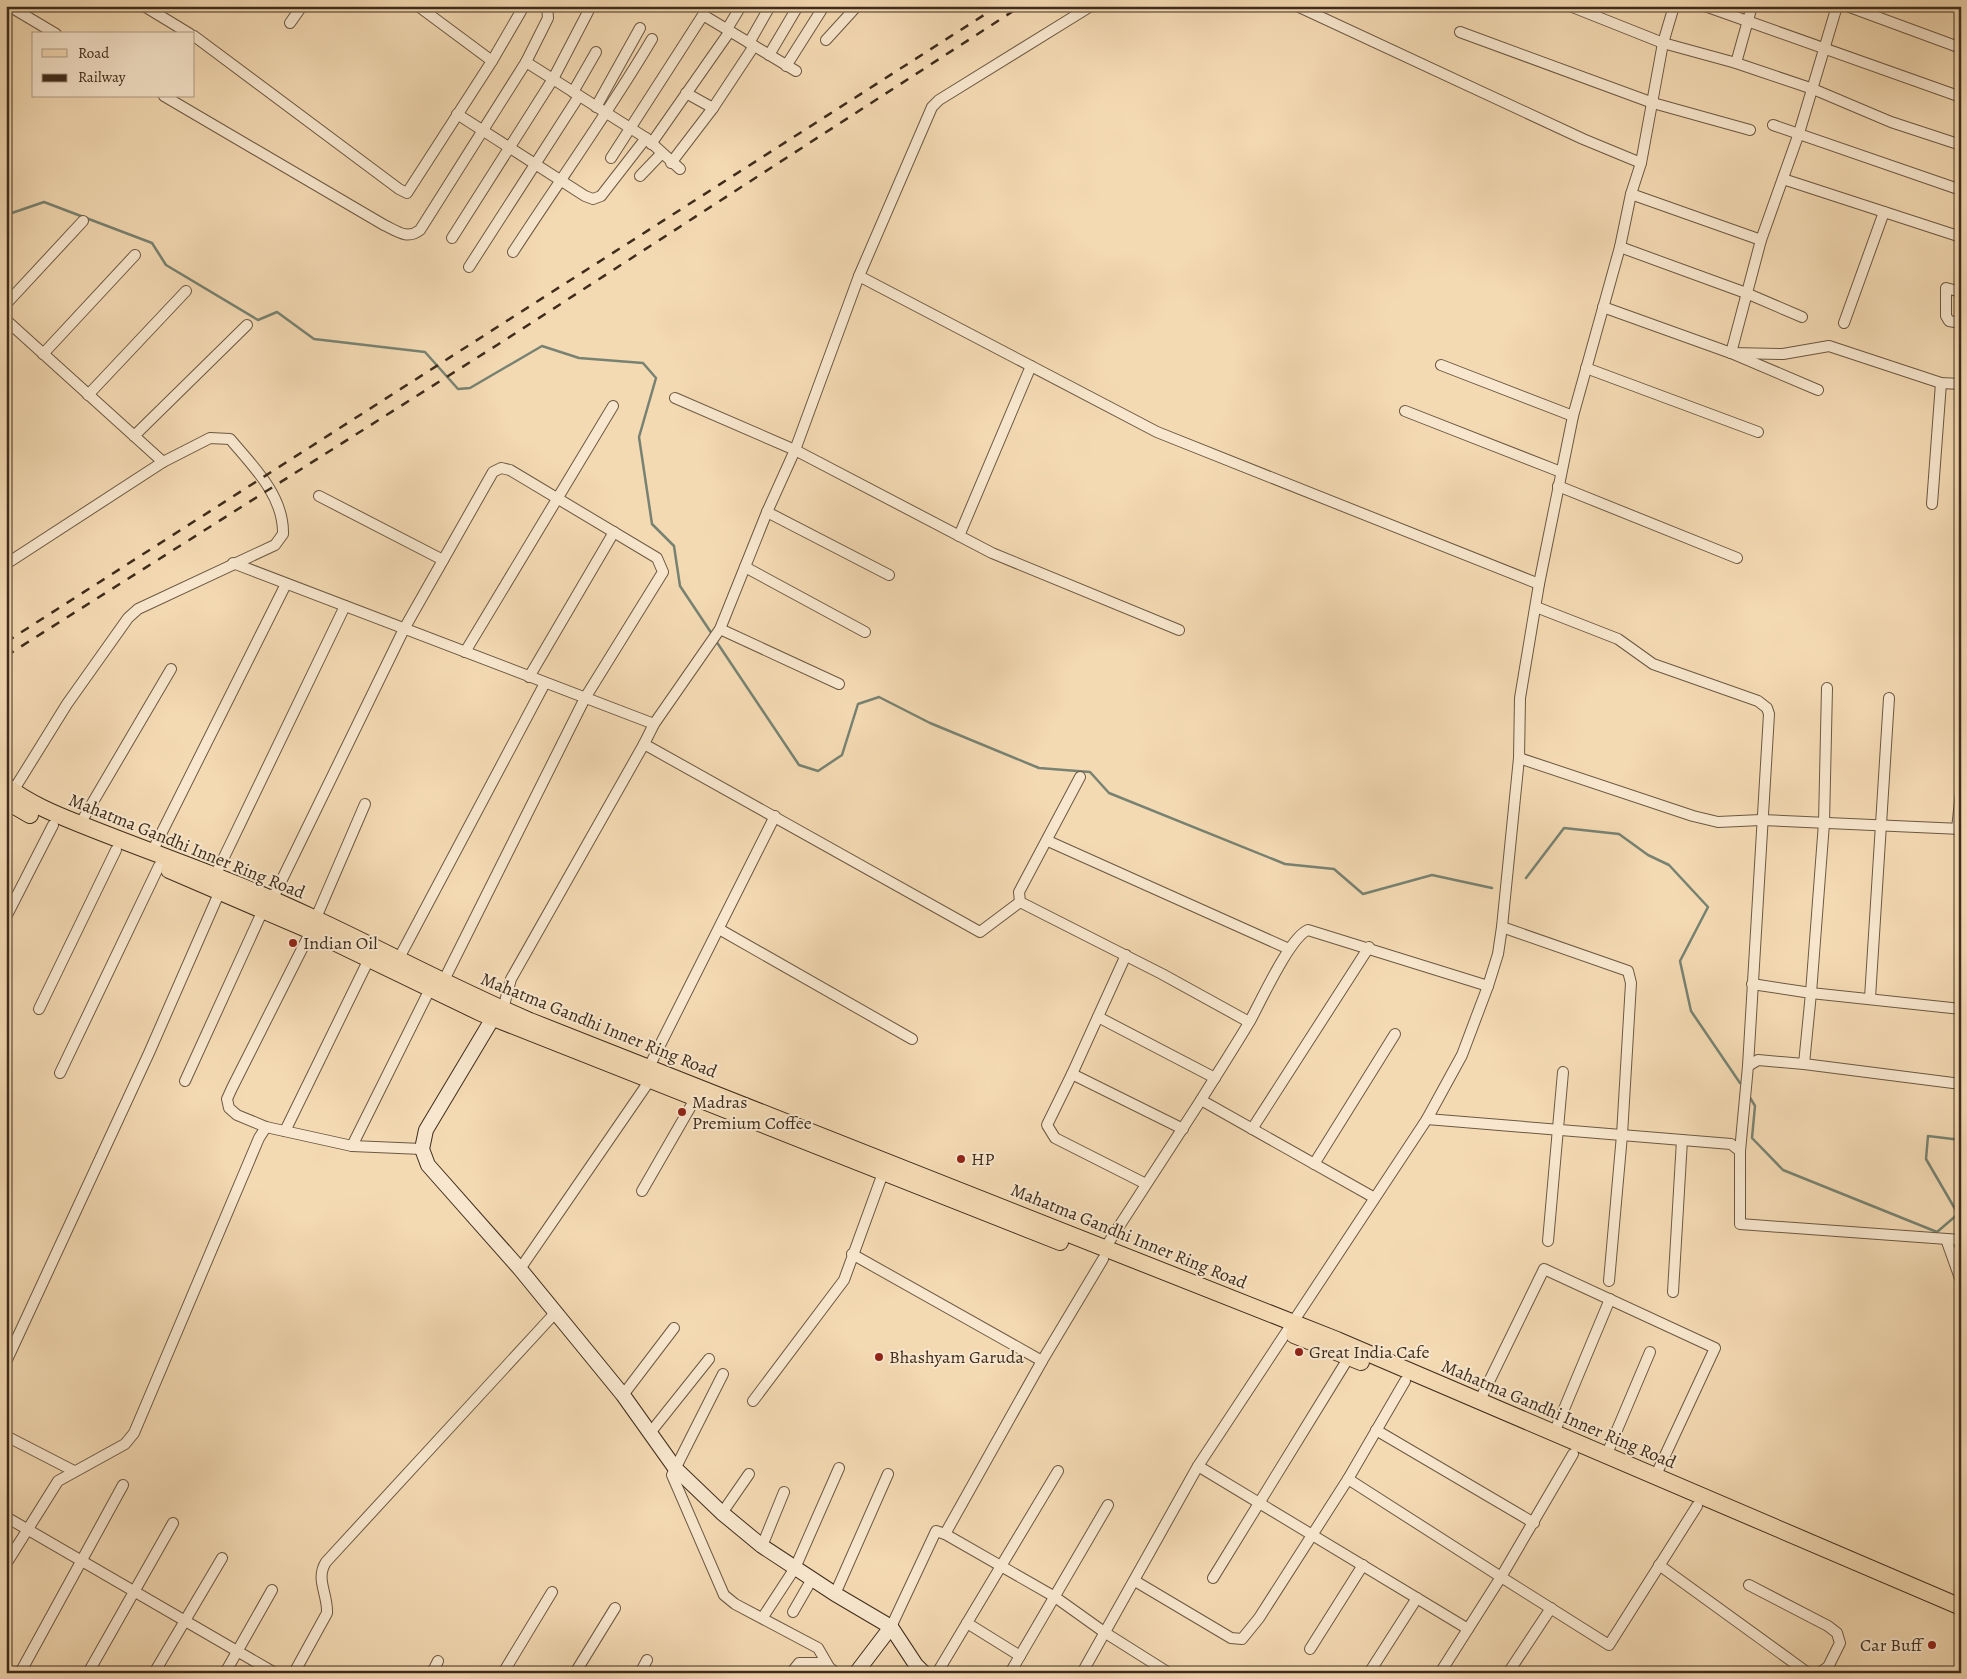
<svg xmlns="http://www.w3.org/2000/svg" width="1967" height="1679" font-family="Alegreya,serif">
<rect width="100%" height="100%" fill="#f4dab3"/>
<filter id="stains"><feTurbulence type="fractalNoise" baseFrequency=".004" numOctaves="4"/><feColorMatrix values="0 0 0 0 .2 0 0 0 0 .09 0 0 0 0 .02 0 0 0 .5 -.17"/></filter>
<radialGradient id="worn" r=".72"><stop offset=".6" stop-color="#630" stop-opacity="0"/><stop offset="1" stop-color="#630" stop-opacity=".3"/></radialGradient>
<g fill="none" stroke-linecap="round" stroke-linejoin="round">
<g stroke="#778272" stroke-width="2.5">
<polyline points="6,215 44,202 152,243 166,265 258,320 277,312 314,339 425,352 458,389 470,388 542,346 579,358 643,363 656,378 639,437 652,524 674,546 680,586 712,634"/>
<polyline points="716,641 799,765 818,771 842,755 858,704 879,697 930,723 1039,768 1090,772 1109,793 1285,864 1334,869 1363,894 1432,875 1492,888"/>
<polyline points="1526,878 1564,828 1619,834 1648,855 1669,865 1708,907 1680,961 1691,1011 1740,1083"/>
<polyline points="1749,1096 1755,1106 1752,1138 1783,1170 1937,1232 1958,1214 1926,1159 1928,1136 1961,1140"/>
</g>
<defs>
<g id="street">
<polyline points="9,6 56,34"/>
<polyline points="144,6 190,34"/>
<polyline points="418,6 492,61"/>
<polyline points="1297,6 1583,139 1641,163"/>
<polyline points="1570,6 1663,43 1736,63 1813,89 1891,122 1961,145"/>
<polyline points="1705,6 1961,97"/>
<polyline points="1847,6 1961,48"/>
<polyline points="290,23 302,6"/>
<polyline points="727,29 741,6"/>
<polyline points="1460,32 1653,103 1750,130"/>
<polyline points="194,36 399,189 407,193 492,61 524,6"/>
<polyline points="826,40 857,6"/>
<polyline points="749,43 770,6"/>
<polyline points="769,55 798,6"/>
<polyline points="526,62 646,138 680,169"/>
<polyline points="1736,63 1752,6"/>
<polyline points="786,66 824,6"/>
<polyline points="573,92 596,52"/>
<polyline points="686,93 713,108"/>
<path d="M164,96L384,225C397,231 407,240 420,230L526,62L548,18L547,6"/>
<polyline points="596,107 640,28"/>
<polyline points="457,114 585,196 593,199 601,196 646,138"/>
<polyline points="1773,125 1961,190"/>
<polyline points="651,144 730,31"/>
<polyline points="611,158 703,15 796,71"/>
<polyline points="671,163 713,108 754,46"/>
<polyline points="640,176 661,154"/>
<polyline points="1783,179 1961,237"/>
<polyline points="1631,194 1761,240"/>
<polyline points="452,238 553,79 591,6"/>
<polyline points="1620,247 1746,293 1802,317"/>
<path d="M513,252C559,181 609,112 652,39"/>
<polyline points="469,267 579,96"/>
<polyline points="859,276 932,107 939,100 1091,6"/>
<polyline points="1961,292 1946,288 1946,316 1949,321 1961,323"/>
<polyline points="6,304 83,221"/>
<polyline points="1603,307 1731,353 1818,390"/>
<polyline points="6,320 163,462"/>
<polyline points="1844,323 1884,212"/>
<polyline points="1731,353 1761,240 1799,133 1837,6"/>
<polyline points="1731,353 1783,354 1829,346 1941,383 1961,384"/>
<polyline points="43,354 135,255"/>
<polyline points="1441,365 1573,416"/>
<polyline points="1586,368 1758,432"/>
<polyline points="88,395 186,291"/>
<polyline points="675,398 795,450 992,553 1179,630"/>
<polyline points="1405,411 1561,472"/>
<polyline points="134,436 247,325"/>
<polyline points="1558,486 1737,558"/>
<polyline points="319,496 443,560"/>
<polyline points="1932,504 1941,383"/>
<polyline points="767,512 889,575"/>
<polyline points="959,536 1031,366"/>
<polyline points="233,563 654,724"/>
<path d="M6,564L163,462L210,438L230,439C253,466 284,496 283,534L275,545L138,609L128,618L67,704L13,791"/>
<polyline points="745,567 865,632"/>
<polyline points="1536,607 1618,639 1653,664 1758,701 1767,708 1769,714 1748,1066"/>
<polyline points="720,629 839,684"/>
<polyline points="465,652 613,406"/>
<polyline points="529,677 614,532"/>
<polyline points="1827,688 1824,823 1811,993 1961,1009"/>
<polyline points="1519,758 1693,816 1718,822 1761,820 1961,829"/>
<polyline points="1080,777 1019,892 1020,902 1162,974 1249,1022"/>
<polyline points="80,824 171,669"/>
<polyline points="1957,829 1961,792"/>
<polyline points="1048,841 1289,949"/>
<polyline points="152,852 286,584"/>
<polyline points="215,876 345,606"/>
<polyline points="272,900 404,629 493,472 501,468 510,470 657,558 663,572 585,698 443,982"/>
<polyline points="1020,902 980,932 644,744 654,724 720,629 767,512 795,450 859,276 1157,432 1539,584"/>
<polyline points="6,917 53,825"/>
<polyline points="315,920 365,804"/>
<polyline points="1502,927 1628,971 1631,983 1622,1135 1609,1281"/>
<polyline points="719,929 912,1039"/>
<polyline points="311,931 232,1088 227,1099 229,1108 237,1115 266,1127 352,1146 422,1149"/>
<polyline points="398,960 545,683"/>
<polyline points="1870,998 1889,698"/>
<polyline points="39,1009 116,850"/>
<polyline points="503,1009 511,979 644,744"/>
<polyline points="1098,1017 1215,1078"/>
<polyline points="1804,1064 1961,1084"/>
<polyline points="649,1067 775,816"/>
<polyline points="60,1073 159,866"/>
<polyline points="1072,1074 1126,955"/>
<polyline points="185,1081 263,910"/>
<polyline points="1427,1119 1731,1144 1740,1151 1740,1224 1961,1240"/>
<polyline points="1252,1129 1369,947"/>
<polyline points="285,1131 369,959"/>
<polyline points="352,1146 430,989"/>
<polyline points="1740,1151 1748,1066 1758,1060 1804,1064 1811,993 1752,984"/>
<polyline points="1314,1164 1395,1034"/>
<polyline points="1146,1184 1055,1138 1047,1125 1072,1074 1183,1129"/>
<polyline points="642,1191 695,1099"/>
<path d="M1373,1197L1201,1100C1217,1074 1234,1048 1250,1021C1261,1001 1290,937 1308,930L1488,986"/>
<polyline points="1946,1239 1961,1281"/>
<polyline points="1548,1241 1563,1072"/>
<polyline points="1105,1248 1201,1100"/>
<polyline points="852,1254 1042,1361"/>
<polyline points="1103,1259 1042,1361 945,1534 1055,1597 1104,1632 1169,1673"/>
<polyline points="520,1269 650,1080"/>
<polyline points="1673,1292 1682,1140"/>
<polyline points="6,1362 149,1053 220,891"/>
<polyline points="723,1374 672,1475 724,1595 735,1604 818,1648 829,1667 836,1673"/>
<polyline points="623,1395 674,1328"/>
<polyline points="753,1401 844,1280 883,1173"/>
<polyline points="1479,1402 1544,1269 1715,1348 1655,1477"/>
<polyline points="1376,1430 1534,1523"/>
<polyline points="650,1433 709,1359"/>
<polyline points="1554,1433 1610,1299"/>
<polyline points="6,1436 74,1471"/>
<polyline points="1573,1454 1501,1577 1609,1645 1697,1506"/>
<polyline points="1606,1456 1650,1352"/>
<polyline points="1198,1466 1468,1629"/>
<polyline points="1348,1479 1405,1381"/>
<polyline points="722,1513 749,1474"/>
<polyline points="6,1517 275,1673"/>
<polyline points="762,1546 784,1492"/>
<polyline points="6,1564 58,1481 125,1444 134,1433 259,1138 266,1127"/>
<polyline points="1659,1565 1808,1673"/>
<polyline points="1213,1578 1349,1357"/>
<polyline points="1135,1581 1231,1638 1242,1639 1259,1618 1348,1479 1501,1577 1440,1673"/>
<polyline points="1749,1585 1828,1626 1837,1633 1840,1643 1828,1667 1819,1673"/>
<polyline points="835,1594 888,1474"/>
<polyline points="793,1612 812,1579"/>
<polyline points="763,1617 795,1568 839,1468"/>
<polyline points="967,1623 1020,1656"/>
<polyline points="891,1627 936,1531 945,1534"/>
<polyline points="1310,1649 1363,1565"/>
<polyline points="20,1673 123,1485"/>
<polyline points="88,1673 173,1523"/>
<polyline points="154,1673 222,1558"/>
<polyline points="225,1673 272,1590"/>
<path d="M294,1673L327,1613C328,1594 315,1579 326,1562L556,1312"/>
<polyline points="432,1673 438,1661"/>
<polyline points="503,1673 552,1592"/>
<polyline points="575,1673 615,1608"/>
<polyline points="640,1673 647,1660"/>
<polyline points="791,1673 799,1663 826,1663"/>
<polyline points="937,1673 1058,1471"/>
<polyline points="1010,1673 1108,1505"/>
<polyline points="1082,1673 1198,1466 1427,1119 1462,1055 1488,986 1498,954 1502,927 1519,758 1520,698 1539,584 1573,416 1620,247 1631,194 1641,163 1663,43 1674,6"/>
<polyline points="1369,1673 1417,1598"/>
<polyline points="1508,1673 1551,1608"/>
</g>
<g id="secondary">
<polyline points="493,1018 426,1130 422,1149 428,1165 520,1269 623,1395 675,1468 722,1513 762,1546 835,1594 891,1627 916,1665 924,1673"/>
<polyline points="856,1673 891,1627"/>
</g>
<g id="primary">
<path d="M6,786C31,804 52,813 80,824C132,845 186,864 238,885C338,925 431,979 530,1021L1337,1340L1961,1607"/>
<polyline points="6,801 30,815"/>
<polyline points="169,870 311,931 481,1013 1060,1242"/>
<polyline points="1294,1335 1361,1362"/>
</g>
</defs>
<use href="#street" stroke="#6c5842" stroke-width="12"/>
<use href="#secondary" stroke="#3f2c1c" stroke-width="16"/>
<use href="#primary" stroke="#3f2c1c" stroke-width="18"/>
<use href="#street" stroke="#f8e7ce" stroke-width="10"/>
<use href="#secondary" stroke="#f8e7ce" stroke-width="14"/>
<use href="#primary" stroke="#f4dab3" stroke-width="16"/>
<g stroke="#3f2c1c" stroke-width="2.5" stroke-dasharray="9 9" stroke-linecap="butt">
<polyline points="6,642 998,6"/>
<polyline points="6,656 505,340 1021,6"/>
</g>
</g>
<g fill="#8f2418" stroke="#f8e7ce" stroke-width="2">
<circle cx="293" cy="943" r="5"/>
<circle cx="682" cy="1112" r="5"/>
<circle cx="961" cy="1159" r="5"/>
<circle cx="1299" cy="1352" r="5"/>
<circle cx="879" cy="1357" r="5"/>
<circle cx="1932" cy="1645" r="5"/>
</g>
<g text-anchor="middle" stroke-width="4" stroke-linejoin="round" paint-order="stroke">
<g font-size="18" fill="#3f2c1c" stroke="#f8e7ce">
<text transform="translate(187 846) rotate(22)" y="6">Mahatma Gandhi Inner Ring Road</text>
<text transform="translate(599 1025) rotate(22)" y="6">Mahatma Gandhi Inner Ring Road</text>
<text transform="translate(1129 1236) rotate(22)" y="6">Mahatma Gandhi Inner Ring Road</text>
<text transform="translate(1559 1414) rotate(23)" y="6">Mahatma Gandhi Inner Ring Road</text>
</g>
<g font-size="18" fill="#3f2c1c" stroke="#f8e7ce" text-anchor="start">
<text x="303" y="949">Indian Oil</text>
<text x="692" y="1108">Madras<tspan x="692" dy="21">Premium Coffee</tspan></text>
<text x="971" y="1165">HP</text>
<text x="1309" y="1358">Great India Cafe</text>
<text x="889" y="1363">Bhashyam Garuda</text>
<text x="1922" y="1651" text-anchor="end">Car Buff</text>
</g>
</g>
<rect width="1967" height="1679" fill="none" stroke="#f4dab3" stroke-width="25"/>
<rect x="8" y="8" width="1952" height="1664" fill="none" stroke="#3f2c1c" stroke-width="2.5"/>
<rect x="12" y="12" width="1942" height="1654" fill="none" stroke="#3f2c1c"/>
<rect x="32" y="32" width="162" height="65" fill="#f8e7ce" stroke="#ae9c87"/>
<rect x="42" y="49" width="25" height="8" fill="#f4dab3" stroke="#ae9c87"/>
<text x="78" y="58" font-size="15" fill="#3f2c1c">Road</text>
<rect x="42" y="74" width="25" height="8" fill="#3f2c1c" stroke="#ae9c87"/>
<text x="78" y="82" font-size="15" fill="#3f2c1c">Railway</text>
<rect width="100%" height="100%" filter="url(#stains)"/>
<rect width="100%" height="100%" fill="url(#worn)"/>
</svg>
